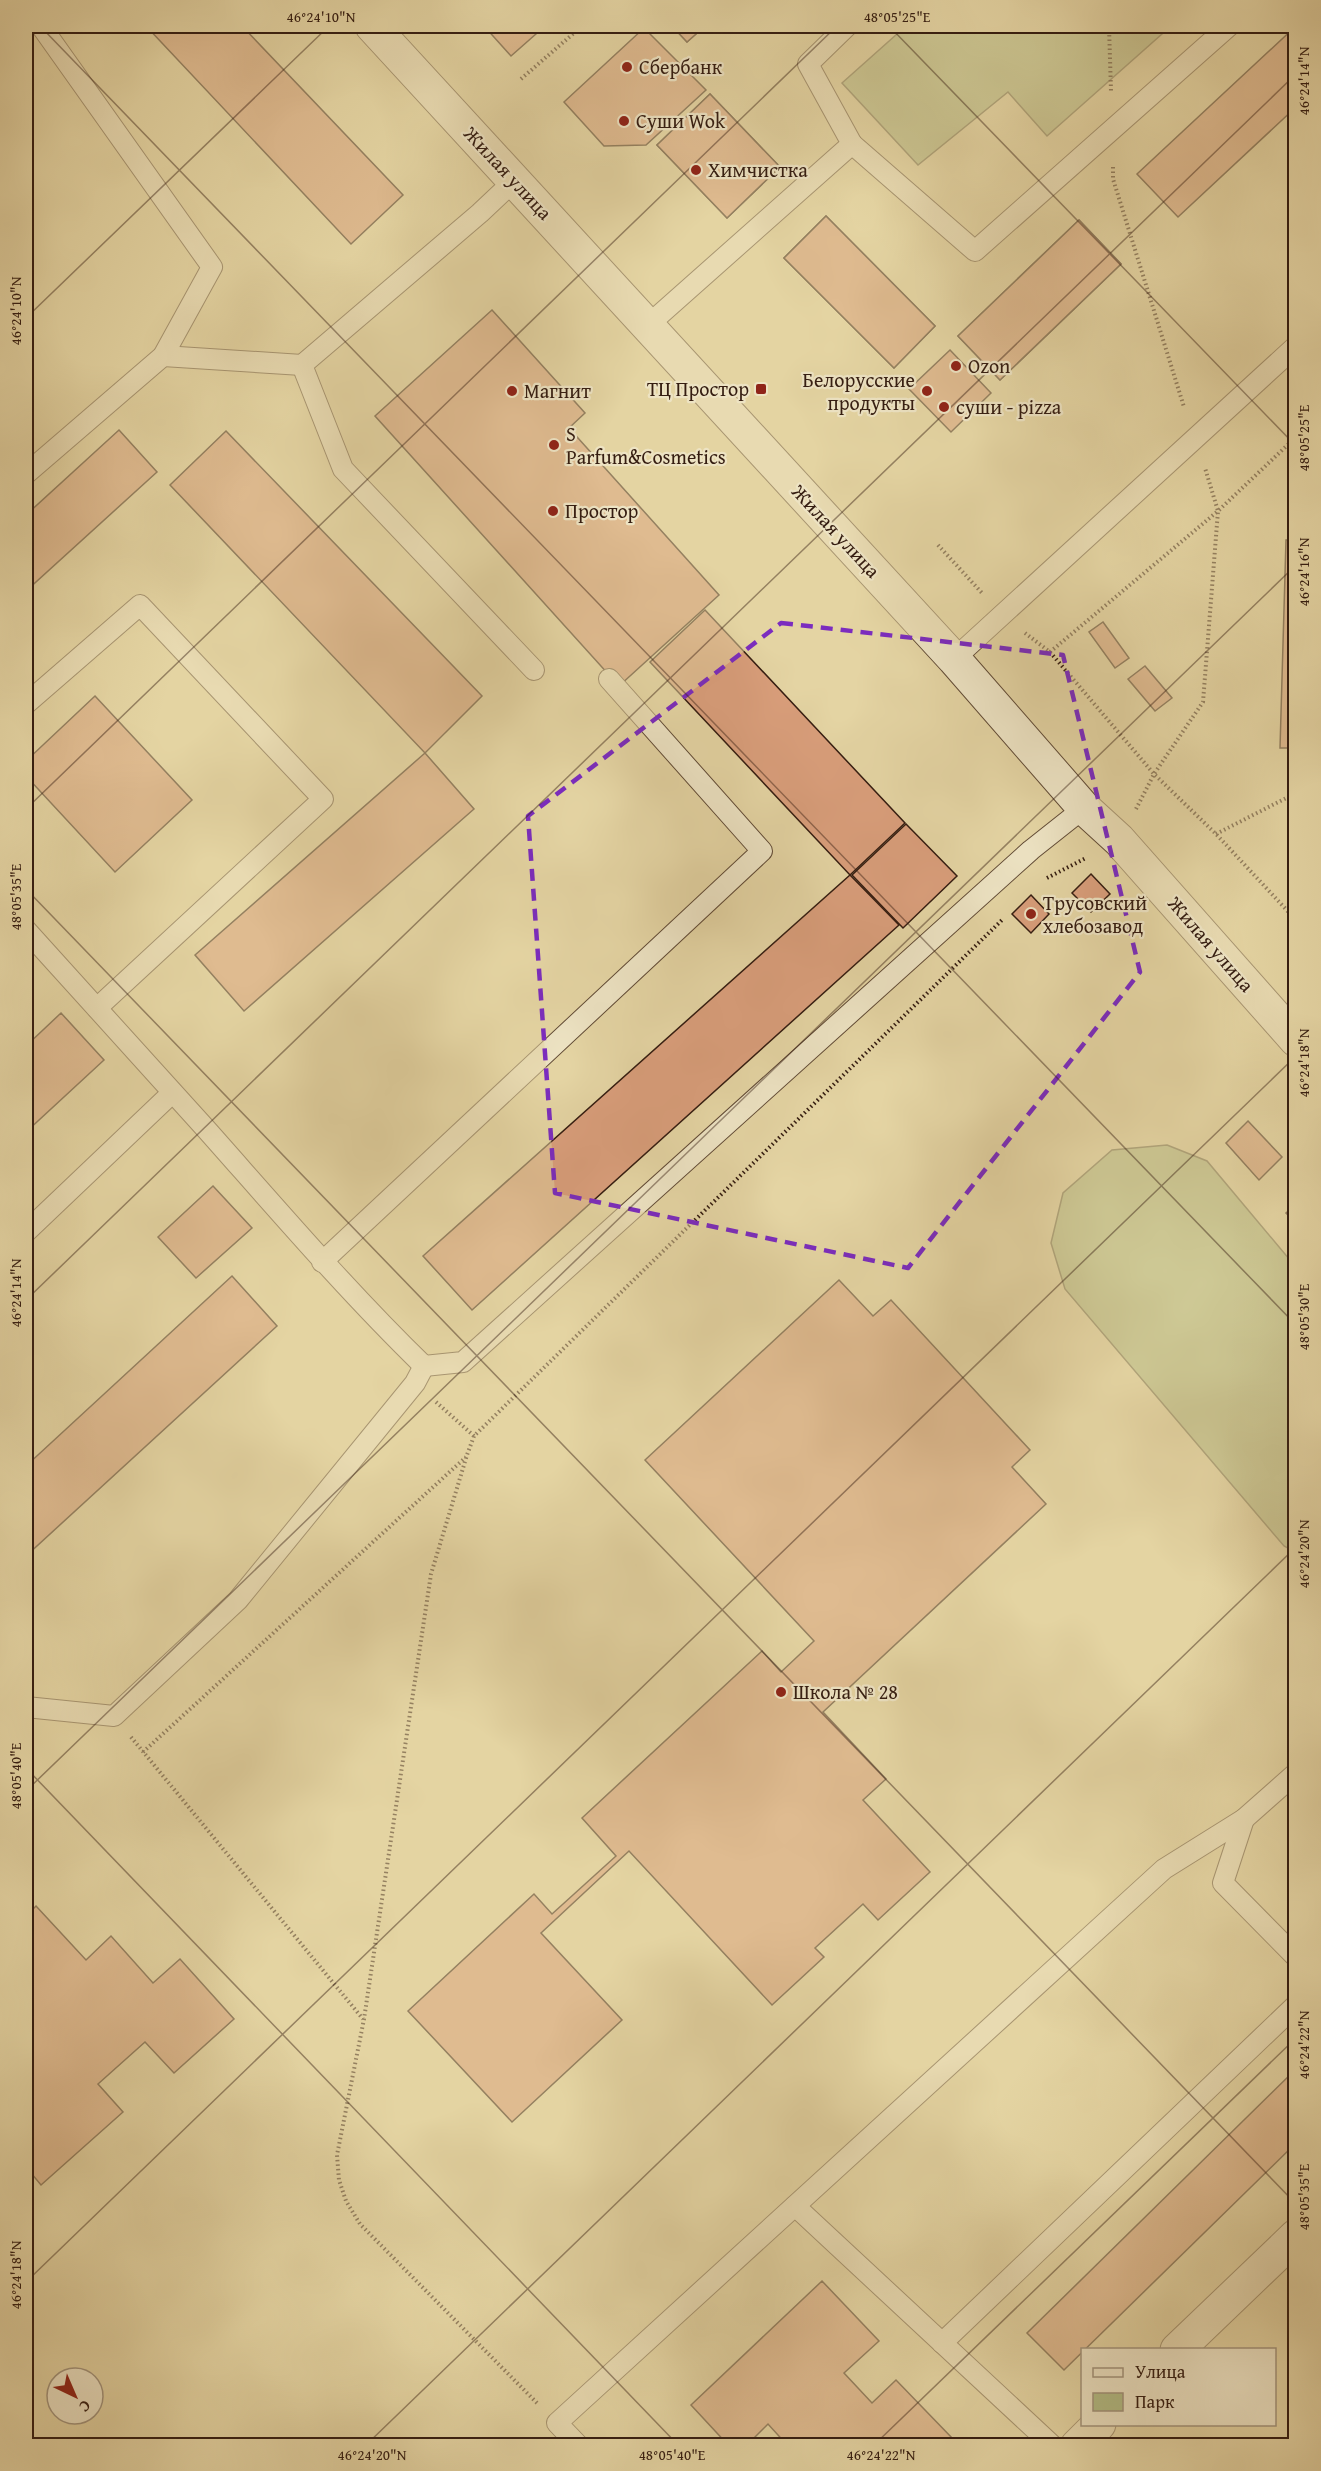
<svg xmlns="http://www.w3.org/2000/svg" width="1321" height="2471" font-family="'Gentium Book Plus',serif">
<rect width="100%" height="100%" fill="#e4d4a3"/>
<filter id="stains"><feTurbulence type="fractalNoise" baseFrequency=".00333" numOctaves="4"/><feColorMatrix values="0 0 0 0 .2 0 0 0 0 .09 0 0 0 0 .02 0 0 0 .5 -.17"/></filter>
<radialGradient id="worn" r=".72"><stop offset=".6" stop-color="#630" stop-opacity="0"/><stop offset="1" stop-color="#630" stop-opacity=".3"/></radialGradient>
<g fill="#b3bd86" stroke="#746d4c" stroke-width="1.5">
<polygon points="906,26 1171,26 1047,136 1008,92 918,165 842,83"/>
<polygon points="1167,1145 1207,1161 1295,1266 1295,1552 1284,1546 1065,1289 1051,1243 1063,1193 1112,1150"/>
</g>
<g fill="#d99e7b" stroke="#351d11" stroke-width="1.5">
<polygon points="146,26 242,26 403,195 351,244"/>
<polygon points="484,26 545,26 511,56"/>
<polygon points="672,26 705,26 687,42"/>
<polygon points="672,26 705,26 687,42"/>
<polygon points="1296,26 1296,107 1178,217 1137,174"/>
<polygon points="644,28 706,90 646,145 604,146 564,102"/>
<polygon points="710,94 780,167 727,218 657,145"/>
<polygon points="710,94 780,167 727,218 657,145"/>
<polygon points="826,216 935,326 894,368 784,258"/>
<polygon points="826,216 935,326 894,368 784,258"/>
<polygon points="1079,220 1121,264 1000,380 958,336"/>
<polygon points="1079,220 1121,264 1000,380 958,336"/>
<polygon points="492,310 585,413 569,428 719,595 619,686 375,416"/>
<polygon points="950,350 991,393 951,432 909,389"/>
<polygon points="119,430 157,472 26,591 26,515"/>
<polygon points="226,431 482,696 425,753 170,485"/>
<polygon points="1286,540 1296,540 1296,748 1280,748"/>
<polygon points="705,610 905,823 850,875 650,662"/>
<polygon points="1103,622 1129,658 1115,668 1089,632"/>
<polygon points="1145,666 1172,698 1155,711 1128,679"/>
<polygon points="95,696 192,800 115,872 26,776 26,761"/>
<polygon points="425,753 474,809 244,1011 195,955"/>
<polygon points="906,824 957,876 903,928 852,875"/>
<polygon points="1091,874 1110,894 1091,912 1072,893"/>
<polygon points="850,875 899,925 472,1310 423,1256"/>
<polygon points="1031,895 1049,914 1031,933 1012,914"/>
<polygon points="61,1013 104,1060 26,1132 26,1046"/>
<polygon points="1248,1121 1282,1157 1259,1180 1226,1143"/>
<polygon points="213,1186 252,1228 196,1278 158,1237"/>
<polygon points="1296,1204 1296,1223 1286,1213"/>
<polygon points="232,1276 277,1326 26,1556 26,1466"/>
<polygon points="839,1280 873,1316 891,1300 1030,1450 1012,1467 1046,1504 823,1712 886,1779 863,1800 930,1872 878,1920 863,1904 815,1948 824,1957 772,2005 629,1851 541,1933 622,2020 512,2122 408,2011 534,1894 552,1914 616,1856 582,1818 762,1651 781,1672 814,1641 645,1460"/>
<polygon points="36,1906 86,1960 111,1936 153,1983 180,1959 234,2019 174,2073 145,2042 98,2084 123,2112 41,2185 26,2167 26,1916"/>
<polygon points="1296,2069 1296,2143 1064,2370 1027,2333"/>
<polygon points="822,2281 879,2341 844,2373 872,2403 896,2380 953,2439 946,2446 788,2446 768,2424 746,2446 729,2446 691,2405"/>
</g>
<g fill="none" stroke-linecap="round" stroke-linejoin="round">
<defs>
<g id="service">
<polyline points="852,144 975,251 1229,26"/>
<polyline points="515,180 480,213 302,365 343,469 534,670"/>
<polyline points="647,326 852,144 808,64 847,26"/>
<polyline points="163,356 302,365"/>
<polyline points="26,474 163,356 212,267 41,26"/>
<polyline points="954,659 1296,346"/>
<polyline points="26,704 140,605 323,799 97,1008"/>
<path d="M26,930C86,996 146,1062 206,1129C277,1209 347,1291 424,1366L463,1362L1031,850L1084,808"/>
<polyline points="26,1232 172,1093"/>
<polyline points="322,1262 762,851 609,679"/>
<polyline points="26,1707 114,1716 238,1600 415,1383 424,1366"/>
<polyline points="1244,1819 1223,1883 1296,1957"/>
<polyline points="795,2206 1053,2446"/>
<polyline points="942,2343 1296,2005"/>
<polyline points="579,2446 557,2423 1164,1869 1244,1819 1296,1773"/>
</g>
<g id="minor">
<polyline points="372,26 954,659 1084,808 1119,840 1296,1040"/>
<polyline points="1177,2350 1296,2236"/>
<polyline points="1077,2446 1099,2424"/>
</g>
</defs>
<use href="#service" stroke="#614b36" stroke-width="22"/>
<use href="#minor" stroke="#614b36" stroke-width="35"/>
<g stroke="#351d11" stroke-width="4" stroke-dasharray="1.5 3" stroke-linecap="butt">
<polyline points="1109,26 1111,91"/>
<polyline points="521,79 582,26"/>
<polyline points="1113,167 1113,179 1184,407"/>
<polyline points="938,545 982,593"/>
<polyline points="1025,633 1050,652 1154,774 1216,834 1296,920"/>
<polyline points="1050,652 1218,511 1205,468"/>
<polyline points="1136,809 1154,774 1203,702 1218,511 1296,437"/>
<polyline points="1216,834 1296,793"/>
<polyline points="1047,878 1086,858"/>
<polyline points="436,1402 474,1436"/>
<polyline points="131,1737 363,2019"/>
<polyline points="143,1752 466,1457"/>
<polyline points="537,2403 360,2224 346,2201 339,2180 337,2155 364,2019 431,1574 467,1455 474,1436 1002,920"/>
</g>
<use href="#service" stroke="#ede3c3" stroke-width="20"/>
<use href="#minor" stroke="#ede3c3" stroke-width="33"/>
</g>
<path d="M0 0H1321V2471H0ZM781,623L1063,655L1140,972L908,1268L555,1193L528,816Z" fill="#e4d4a3" fill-opacity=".55" fill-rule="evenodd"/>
<path fill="none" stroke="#7b2cbf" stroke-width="4.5" stroke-dasharray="12 8" stroke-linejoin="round" d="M781,623L1063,655L1140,972L908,1268L555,1193L528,816Z"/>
<path fill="none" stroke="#351d11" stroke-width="1.5" stroke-opacity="0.45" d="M40,26L1296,1325M889,26L1296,446M26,318L329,26M26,809L837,26M26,889L1296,2204M26,1300L1296,74M26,1768L679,2446M26,1791L1296,565M26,2282L1296,1056M365,2446L1296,1547M873,2446L1296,2038"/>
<g fill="#8f2418" stroke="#ede3c3" stroke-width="2">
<circle cx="627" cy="67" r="6"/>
<circle cx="624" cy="121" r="6"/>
<circle cx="696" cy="170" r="6"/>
<circle cx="956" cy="366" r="6"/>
<rect x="755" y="383" width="12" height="12" rx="3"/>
<circle cx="512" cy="391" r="6"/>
<circle cx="927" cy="391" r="6"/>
<circle cx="944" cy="407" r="6"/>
<circle cx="554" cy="445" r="6"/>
<circle cx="553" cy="511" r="6"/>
<circle cx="1031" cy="914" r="6"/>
<circle cx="781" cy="1692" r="6"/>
</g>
<g text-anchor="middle" stroke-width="4.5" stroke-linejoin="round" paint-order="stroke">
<g font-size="20" fill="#351d11" stroke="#ede3c3" text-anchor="start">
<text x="639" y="74">Сбербанк</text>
<text x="636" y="128">Суши Wok</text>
<text x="708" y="177">Химчистка</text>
<text x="968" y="373">Ozon</text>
<text x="915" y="387" text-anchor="end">Белорусские<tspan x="915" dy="23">продукты</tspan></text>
<text x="749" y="396" text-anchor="end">ТЦ Простор</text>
<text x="524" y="398">Магнит</text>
<text x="956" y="414">суши - pizza</text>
<text x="566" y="441">S<tspan x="566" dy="23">Parfum&amp;Cosmetics</tspan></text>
<text x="565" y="518">Простор</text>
<text x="1043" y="910">Трусовский<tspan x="1043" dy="23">хлебозавод</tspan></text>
<text x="793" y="1699">Школа № 28</text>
</g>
<g font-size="20" fill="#351d11" stroke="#ede3c3">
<text transform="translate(508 173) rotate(47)" y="7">Жилая улица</text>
<text transform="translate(836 531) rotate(47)" y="7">Жилая улица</text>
<text transform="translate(1211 944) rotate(49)" y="7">Жилая улица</text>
</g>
</g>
<rect width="1321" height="2471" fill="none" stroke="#e4d4a3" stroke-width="66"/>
<rect x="1081" y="2348" width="195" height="78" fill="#ede3c3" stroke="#a3947c" stroke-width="1.5"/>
<rect x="1093" y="2368" width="30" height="9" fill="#ede3c3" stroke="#a3947c" stroke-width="1.5"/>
<text x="1135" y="2378" font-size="18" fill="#351d11">Улица</text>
<rect x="1093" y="2393" width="30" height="18" fill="#b3bd86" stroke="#a3947c" stroke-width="1.5"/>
<text x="1135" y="2408" font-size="18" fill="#351d11">Парк</text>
<g transform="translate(75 2396) rotate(136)"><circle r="28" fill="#ede3c3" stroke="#a3947c" stroke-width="1.5"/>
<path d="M0-4.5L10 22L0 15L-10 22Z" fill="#8f2418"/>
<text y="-9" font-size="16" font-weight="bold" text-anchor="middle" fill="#351d11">С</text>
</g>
<rect x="33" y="33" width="1255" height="2405" fill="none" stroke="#351d11" stroke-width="2"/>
<g font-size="15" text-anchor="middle" fill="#351d11">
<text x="321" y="22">46°24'10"N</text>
<text x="897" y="22">48°05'25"E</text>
<text transform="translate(1304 81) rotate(-90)" y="5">46°24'14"N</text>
<text transform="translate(16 311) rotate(-90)" y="5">46°24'10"N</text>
<text transform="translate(1304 438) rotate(-90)" y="5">48°05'25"E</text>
<text transform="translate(1304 572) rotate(-90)" y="5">46°24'16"N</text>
<text transform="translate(16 897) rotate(-90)" y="5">48°05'35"E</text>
<text transform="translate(1304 1063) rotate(-90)" y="5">46°24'18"N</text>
<text transform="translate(16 1293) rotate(-90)" y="5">46°24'14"N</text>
<text transform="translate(1304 1317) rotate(-90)" y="5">48°05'30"E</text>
<text transform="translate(1304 1554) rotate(-90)" y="5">46°24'20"N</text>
<text transform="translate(16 1776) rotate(-90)" y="5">48°05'40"E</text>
<text transform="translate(1304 2045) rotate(-90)" y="5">46°24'22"N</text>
<text transform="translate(1304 2197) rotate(-90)" y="5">48°05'35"E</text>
<text transform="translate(16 2275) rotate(-90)" y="5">46°24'18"N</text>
<text x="372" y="2460">46°24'20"N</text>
<text x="672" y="2460">48°05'40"E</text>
<text x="881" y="2460">46°24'22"N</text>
</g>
<rect width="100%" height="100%" filter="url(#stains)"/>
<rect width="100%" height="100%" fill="url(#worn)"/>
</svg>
